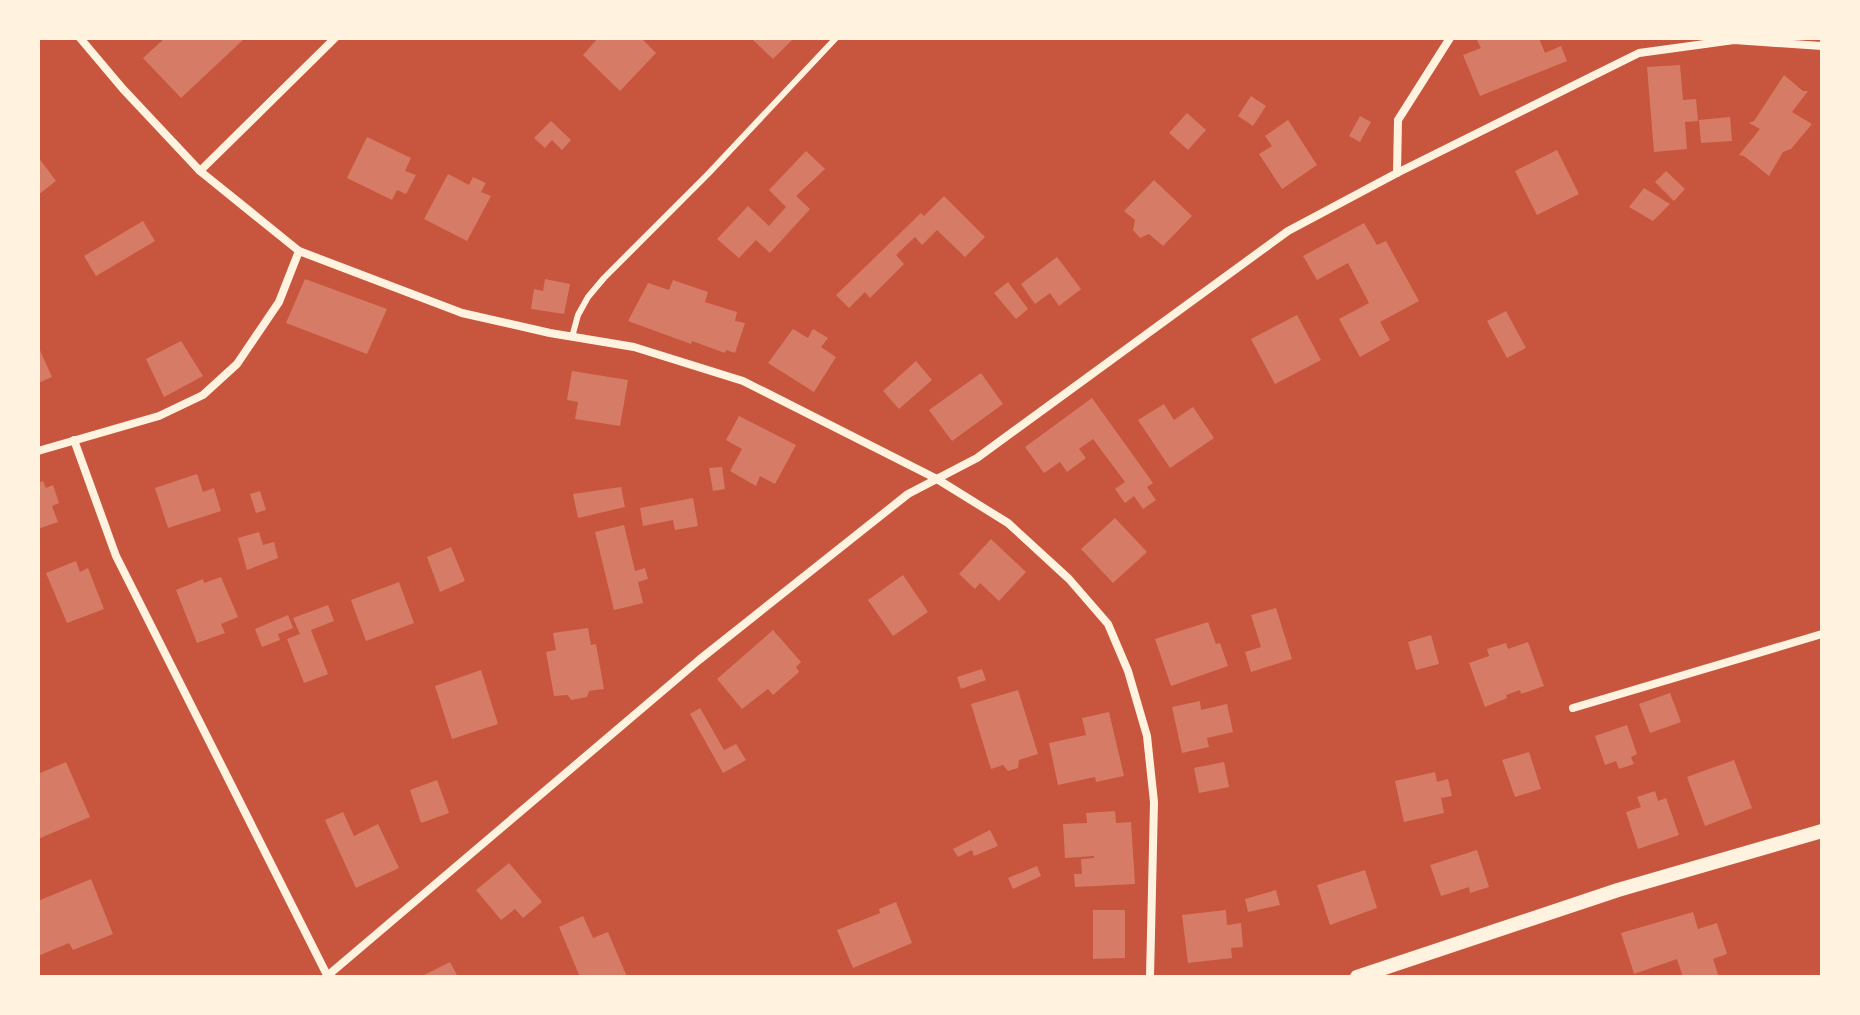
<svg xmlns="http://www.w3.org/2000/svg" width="1860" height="1015" font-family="Quicksand,sans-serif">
<rect width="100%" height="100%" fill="#c8553d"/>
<g fill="#d67c66">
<polygon points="165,38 245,38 181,98 143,58"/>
<polygon points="598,38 641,38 656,53 620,91 583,55"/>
<polygon points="751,38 794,38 773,59"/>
<polygon points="1476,38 1499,38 1500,40 1506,38 1539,38 1545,53 1561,46 1567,61 1480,96 1463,55 1481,48"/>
<polygon points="1680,65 1683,100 1696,99 1698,121 1685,122 1687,149 1654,152 1647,67"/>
<polygon points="1784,75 1803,91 1808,91 1792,112 1812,124 1791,149 1783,152 1769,176 1744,156 1739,155 1760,129 1749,123 1754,121"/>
<polygon points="1251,96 1266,106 1253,126 1238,116"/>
<polygon points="1187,113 1206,130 1188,150 1169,133"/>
<polygon points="1360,116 1371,122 1360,142 1349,136"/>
<polygon points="1730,117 1732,141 1701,143 1699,120"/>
<polygon points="1288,120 1317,165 1282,189 1259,154 1272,146 1265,136"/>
<polygon points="551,121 571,140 562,150 552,140 545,148 534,138"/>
<polygon points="367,137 411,158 405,171 416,175 406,194 397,190 392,200 347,178"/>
<polygon points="1557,150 1579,194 1537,215 1515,171"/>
<polygon points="806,151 825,169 796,196 810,209 770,253 756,240 739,258 717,239 748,206 769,226 786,207 769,190"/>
<polygon points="38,157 56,181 38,195"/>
<polygon points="1666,171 1685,189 1674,201 1655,182"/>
<polygon points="448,174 469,185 473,177 486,183 481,192 491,196 467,241 424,219"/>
<polygon points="1154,180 1192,216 1163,246 1149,234 1140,238 1133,230 1135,220 1124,211"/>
<polygon points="1644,188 1670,204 1653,221 1629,207"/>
<polygon points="944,196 985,237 965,257 937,230 922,245 915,237 896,255 904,264 870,298 865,292 849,308 836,295 921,213 924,216"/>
<polygon points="143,221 155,241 96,276 84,256"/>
<polygon points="1364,223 1377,245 1386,241 1419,301 1380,322 1390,340 1360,357 1339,319 1369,303 1348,263 1317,280 1303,256"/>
<polygon points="1057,257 1081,289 1059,306 1050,293 1035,304 1021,284"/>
<polygon points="305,279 387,309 367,354 286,323"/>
<polygon points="545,279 570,284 564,314 531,309 534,289 543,291"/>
<polygon points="673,280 708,292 705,302 737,312 735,321 745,323 735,353 726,350 725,353 692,341 691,344 628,321 648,283 669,290"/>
<polygon points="1008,282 1028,309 1016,319 994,293"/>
<polygon points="1506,311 1526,348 1507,358 1487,321"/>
<polygon points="1297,315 1321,360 1275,384 1251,339"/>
<polygon points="793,329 808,338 813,329 828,338 821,347 836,357 814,392 768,363"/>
<polygon points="181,341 203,376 164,397 146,359"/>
<polygon points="38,346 52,377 38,383"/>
<polygon points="916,361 932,380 899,409 883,391"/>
<polygon points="572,371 628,380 620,426 575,419 578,402 567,400"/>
<polygon points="981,373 1003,404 952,441 929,410"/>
<polygon points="1092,398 1153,483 1147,487 1156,500 1143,509 1134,496 1125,503 1115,489 1125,482 1093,439 1079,449 1086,458 1067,472 1060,462 1044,473 1025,447"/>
<polygon points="1164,404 1174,420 1193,407 1214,438 1170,468 1138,420"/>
<polygon points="739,416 796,445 775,484 760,476 756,486 730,471 742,449 726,440"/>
<polygon points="722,467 725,489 713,491 709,468"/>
<polygon points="197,474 203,492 214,488 221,511 168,528 155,488"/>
<polygon points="43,481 46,488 53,485 59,503 52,506 58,522 38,529 38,483"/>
<polygon points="621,487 625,507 578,518 573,494"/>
<polygon points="260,491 266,510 256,513 250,494"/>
<polygon points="693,498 698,526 675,530 673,520 643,526 640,508"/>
<polygon points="1115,518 1147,552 1113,583 1081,549"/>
<polygon points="624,525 635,571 645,568 648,579 638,582 643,603 614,610 595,532"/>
<polygon points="259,532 263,545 274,542 278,558 247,570 238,538"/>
<polygon points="991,539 1026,572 999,601 980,583 975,589 959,574"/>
<polygon points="451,547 465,581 440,592 427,557"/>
<polygon points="76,561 80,572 88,568 104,609 67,623 46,573"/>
<polygon points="903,575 928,612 893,636 868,600"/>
<polygon points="221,577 238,617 221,624 225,633 197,643 176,590 203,579 204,583"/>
<polygon points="399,582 414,623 366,641 351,600"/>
<polygon points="328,605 334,621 311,630 328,674 304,683 287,639 300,634 293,618"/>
<polygon points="1276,608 1292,659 1251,672 1245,652 1261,647 1251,615"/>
<polygon points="288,615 293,628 278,634 280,640 262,647 255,629"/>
<polygon points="1208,622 1216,644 1220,643 1228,666 1171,686 1155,639"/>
<polygon points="588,628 591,645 596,644 604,689 589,691 587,697 571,700 568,695 554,696 546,652 556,650 553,633"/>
<polygon points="773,630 801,662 796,667 799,672 773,695 768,689 742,709 717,679"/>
<polygon points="1431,635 1439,664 1416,670 1408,642"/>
<polygon points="1528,642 1544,686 1521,694 1520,690 1506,695 1507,698 1485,707 1469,663 1489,656 1487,649 1506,643 1508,649"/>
<polygon points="982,669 986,680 961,689 957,677"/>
<polygon points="481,670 498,724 452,739 435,686"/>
<polygon points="1018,690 1038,754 1019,760 1018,768 1008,771 1003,765 991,769 971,704"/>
<polygon points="1670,693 1681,722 1650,733 1639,704"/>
<polygon points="1200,701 1201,710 1227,704 1233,732 1207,738 1209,747 1182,753 1172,707"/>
<polygon points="700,708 724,750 736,744 746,760 723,773 690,714"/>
<polygon points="1109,712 1124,776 1096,782 1095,777 1058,785 1049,743 1086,735 1082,718"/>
<polygon points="1627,725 1637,754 1631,757 1634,764 1619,769 1616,761 1605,765 1595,736"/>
<polygon points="1529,752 1541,789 1515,797 1502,760"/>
<polygon points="1734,760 1752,808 1705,826 1687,777"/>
<polygon points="66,762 90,817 38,839 38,774"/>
<polygon points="1224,762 1229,787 1199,793 1194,768"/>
<polygon points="1435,772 1437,782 1448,779 1452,796 1441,798 1444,813 1404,822 1395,781"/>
<polygon points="437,780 449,813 421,823 410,790"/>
<polygon points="1655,791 1658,801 1666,798 1679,835 1638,849 1626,812 1641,807 1637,797"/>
<polygon points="1115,811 1116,823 1131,822 1135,884 1075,887 1074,874 1082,874 1081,859 1094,858 1094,856 1065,858 1063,824 1087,823 1086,813"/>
<polygon points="343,812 354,836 378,824 399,868 356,888 325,820"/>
<polygon points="990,830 998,846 974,856 972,850 958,857 953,849"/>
<polygon points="1477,850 1489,887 1470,893 1469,887 1441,896 1430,865"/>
<polygon points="509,863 542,902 523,918 515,909 501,920 476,890"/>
<polygon points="1037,866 1041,876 1013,889 1008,878"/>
<polygon points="1365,870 1377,908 1330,925 1317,885"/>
<polygon points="91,879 113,934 73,950 69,943 38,956 38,901"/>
<polygon points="1276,890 1280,905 1248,912 1245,899"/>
<polygon points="896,902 912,943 853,968 837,930 880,913 879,909"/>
<polygon points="1093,910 1125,910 1125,958 1093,959"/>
<polygon points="1226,910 1227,925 1241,923 1243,947 1231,948 1232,958 1188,963 1182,915"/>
<polygon points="1693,912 1698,929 1717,923 1727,954 1713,959 1719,977 1683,977 1677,959 1634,974 1621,933"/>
<polygon points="583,916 593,938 608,932 627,977 580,977 559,927"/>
<polygon points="450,962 458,977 420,977"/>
</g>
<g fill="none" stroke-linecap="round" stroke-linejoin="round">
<polyline stroke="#fff3e0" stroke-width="6" points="572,337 578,315 588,297 604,278 708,174 836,38"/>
<g stroke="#fff3e0" stroke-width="8">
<polyline points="80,38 123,89 200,171 299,251 462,313 550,333 634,347 743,381 937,479 1008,523 1069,579 1108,624 1128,671 1147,736 1154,802 1150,977"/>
<polyline points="200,171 335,38"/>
<polyline points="1397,173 1398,120 1450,38"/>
<polyline points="74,440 116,556 327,975"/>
<polyline points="38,451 159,416 203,395 237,364 279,302 299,251"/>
<polyline points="1573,708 1822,634"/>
<polyline points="326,977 699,660 908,494 977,458 1288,231 1397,173 1639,53 1734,40 1822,46"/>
</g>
<polyline stroke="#fff3e0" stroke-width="14" points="1357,977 1618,890 1822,831"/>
</g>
<rect width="1860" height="1015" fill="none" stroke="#fff3e0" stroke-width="80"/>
</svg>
